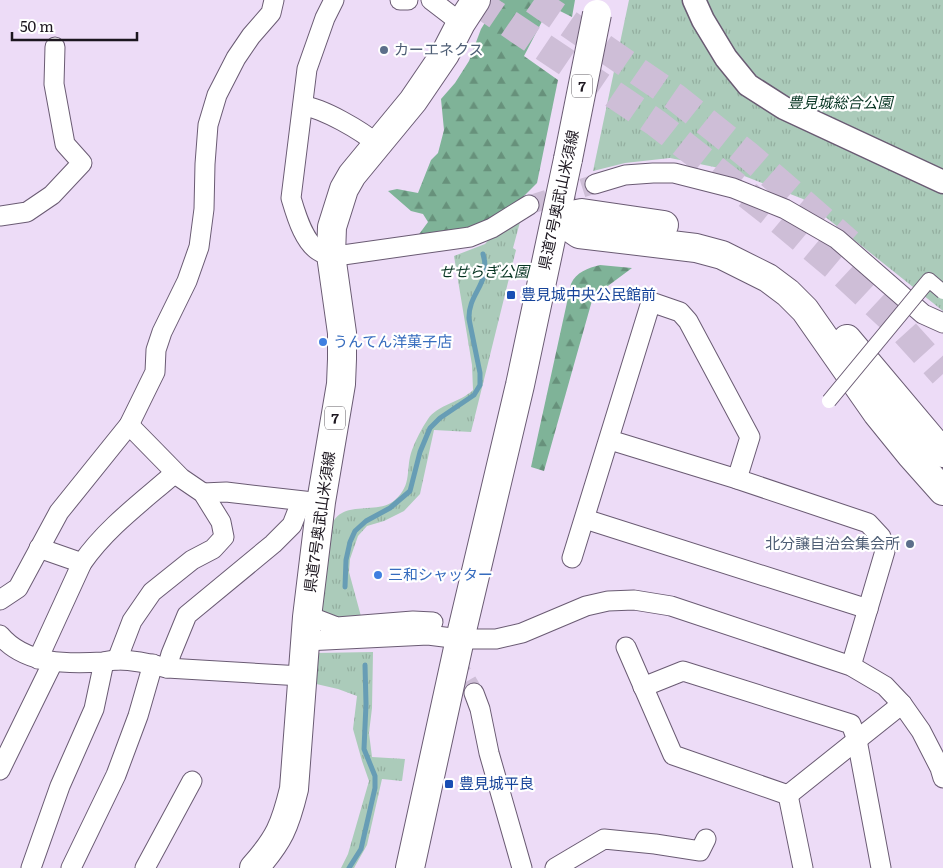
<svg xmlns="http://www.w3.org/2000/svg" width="943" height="868" font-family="Literata,'Noto Sans JP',serif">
<defs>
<pattern id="forest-firs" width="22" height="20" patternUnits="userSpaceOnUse" patternTransform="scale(1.25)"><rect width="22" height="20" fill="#7fb398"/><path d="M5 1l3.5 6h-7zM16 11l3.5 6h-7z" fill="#67917b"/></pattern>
<pattern id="park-tufts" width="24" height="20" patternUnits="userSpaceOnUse" patternTransform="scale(1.25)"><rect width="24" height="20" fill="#abcbba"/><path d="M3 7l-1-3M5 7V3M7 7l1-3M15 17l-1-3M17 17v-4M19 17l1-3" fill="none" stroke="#93ae9f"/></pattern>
</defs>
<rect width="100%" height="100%" fill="#eddcf7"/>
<g fill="url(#forest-firs)">
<polygon points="499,0 575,0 572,17 550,6 524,56 558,80 537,183 517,203 482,225 452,232 417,237 428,222 423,214 411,211 388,191 397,189 418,193 431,160 438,153 444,130 441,99 455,83 469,61 481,29"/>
<path d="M600,265L632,268L593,297L544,471L531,467L571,284C576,272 588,268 600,265Z"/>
</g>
<g fill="url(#park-tufts)">
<polygon points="629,0 943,0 943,311 803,199 729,170 670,158 625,163 593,171"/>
<path d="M520,222L513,248L516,250L471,432L434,430L420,494L404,511L384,521L367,526L358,536L350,559L349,572L362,620L329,617L320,610L331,526C342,498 377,516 395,500C413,484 405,469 412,450C416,439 422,428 428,419C437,405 461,402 473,390L472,365L454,256L485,244L494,234Z"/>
<polygon points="373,652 372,708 369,733 372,757 405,759 402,781 382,779 367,845 354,868 341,868 348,854 369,781 362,761 353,729 357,696 338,689 312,683 315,653"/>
</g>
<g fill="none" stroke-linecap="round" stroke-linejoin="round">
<g stroke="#679db5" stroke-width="5">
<path d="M345,587L346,560L350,542L355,531L366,521L390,508L410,491L420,452L430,428L440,418L474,395L480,385V373L469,319C468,292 492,284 483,254"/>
<polyline points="349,868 361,849 375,788 375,776 364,749 366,704 365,665"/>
</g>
<g stroke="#cebed7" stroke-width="19" stroke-dasharray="19 9" stroke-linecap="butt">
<polyline points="529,205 595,184"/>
<polyline points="453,657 474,693"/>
</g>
<g stroke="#cebed7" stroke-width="28" stroke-dasharray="28 14" stroke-linecap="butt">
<polyline points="474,0 656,123 778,219 840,271 902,329 943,374"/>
<polyline points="534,0 675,97 749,156 849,243"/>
</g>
<defs>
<g id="minor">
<path d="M334,0L325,18L307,69L291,198C296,215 305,247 323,253C329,255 336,255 343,255L470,237L492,228L529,205"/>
<polyline points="400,0 408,0"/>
<polyline points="431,0 461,23"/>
<path d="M303,106C323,108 362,131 377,144"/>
<polyline points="595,184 625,175 653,173 674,173 733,188 785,209 837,239 923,314 943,323"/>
<polyline points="0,216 27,212 52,195 82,163 65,144 54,84 55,47"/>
<polyline points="610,440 737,479"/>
<polyline points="203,493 226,492 313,502"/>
<polyline points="585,519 868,609"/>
<polyline points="39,548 82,563"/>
<polyline points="572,558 651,302 680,312 688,321 750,437 737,479 868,523 881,537 885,551 851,666"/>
<polyline points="0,600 18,588 59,512 129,425 155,372 156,350 162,332 187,281 199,247 204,209 205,164 208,125 217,95 236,58 251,36 271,13 274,0"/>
<polyline points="307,617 319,620 337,627 413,621 433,622"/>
<path d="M0,635C25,665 68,664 103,662C108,661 113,660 118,660C135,660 152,664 167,668L302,676"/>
<polyline points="305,641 428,635 460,639 496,639 522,633 586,606 608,601 634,600 671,606 851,666 885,686 902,704 921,731 940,768 943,778"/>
<polyline points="626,647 673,755 788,795 902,704"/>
<path d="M38,659L82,563C106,528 143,501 175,473"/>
<polyline points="117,660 132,621 152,592 192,560 213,549 224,537 221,522 203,493 181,478 129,425"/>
<polyline points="167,668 171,654 187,615 273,544 292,525 301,502"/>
<polyline points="643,687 683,671 851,724 857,740 881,868"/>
<polyline points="474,693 480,709 489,753 522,868"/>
<polyline points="0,770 53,662"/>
<polyline points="788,795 803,868"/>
<polyline points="31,868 60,786 94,709 104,662"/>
<polyline points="71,868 116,775 138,716 153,664"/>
<polyline points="145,868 192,781"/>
<polyline points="555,868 604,839 655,844 700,851 706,839"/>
</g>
<polyline id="tertiary" points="694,0 703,20 726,58 748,85 784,108 943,182"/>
<g id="primary">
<path d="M254,868C279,840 285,826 294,789L307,617L321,502L341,384L342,359V333L331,255L332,227L344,189L352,175L413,101L445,54L461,23L476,0"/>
<polyline points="410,868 460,639 520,385 568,159"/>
</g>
<g id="motorway">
<polyline points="556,218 579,234 696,248 722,255 768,278 788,293 805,310 877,413 911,455 943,491"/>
<polyline points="556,218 582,213 664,225"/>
<polyline points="847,339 943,453"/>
</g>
</defs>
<use href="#minor" stroke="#6a5b73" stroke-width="21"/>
<use href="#tertiary" stroke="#6a5b73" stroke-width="25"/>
<use href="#primary" stroke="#6a5b73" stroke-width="30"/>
<use href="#motorway" stroke="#6a5b73" stroke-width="30"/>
<use href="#minor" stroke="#fff" stroke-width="19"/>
<use href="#tertiary" stroke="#fff" stroke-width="22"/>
<use href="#primary" stroke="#fff" stroke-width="28"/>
<use href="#motorway" stroke="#fff" stroke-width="28"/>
<defs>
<polyline id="pedestrian-bridge" points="829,401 929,280 943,292"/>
<polyline id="primary-bridge" points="568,159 597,14"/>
</defs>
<use href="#pedestrian-bridge" stroke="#6a5b73" stroke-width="16" stroke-linecap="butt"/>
<use href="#primary-bridge" stroke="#6a5b73" stroke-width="30" stroke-linecap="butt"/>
<use href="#pedestrian-bridge" stroke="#fff" stroke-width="14"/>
<use href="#primary-bridge" stroke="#fff" stroke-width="28"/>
</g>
<g fill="#5c6f8a" stroke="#fff" stroke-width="2">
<circle cx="384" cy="50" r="5"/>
<circle cx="910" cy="544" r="5"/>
</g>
<g fill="#1a4fb4" stroke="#fff" stroke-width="2">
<rect x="506" y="290" width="10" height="10" rx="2.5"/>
<rect x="444" y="779" width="10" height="10" rx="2.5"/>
</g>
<g fill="#3f7fe0" stroke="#fff" stroke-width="2">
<circle cx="323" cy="342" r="5"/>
<circle cx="378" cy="575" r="5"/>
</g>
<g text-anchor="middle" stroke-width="4.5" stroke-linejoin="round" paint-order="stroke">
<g fill="#fff" stroke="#605c62" stroke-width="1">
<rect x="572" y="74.5" width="20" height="23" rx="4"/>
<rect x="325" y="406.5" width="20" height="23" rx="4"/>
</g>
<g font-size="14" font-weight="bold" fill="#1c161f">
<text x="582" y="91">7</text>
<text x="335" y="423">7</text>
</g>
<g font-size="15" fill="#4e5e75" stroke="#fff" text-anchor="start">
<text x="394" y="55">カーエネクス</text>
<text x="900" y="549" text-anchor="end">北分譲自治会集会所</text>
</g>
<g font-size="15" font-style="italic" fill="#063422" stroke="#fff">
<text x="840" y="108">豊見城総合公園</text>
<text x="484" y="277">せせらぎ公園</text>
</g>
<g font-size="15" fill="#1c161f" stroke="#fff">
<text transform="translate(559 200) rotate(-78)" y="5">県道7号奥武山米須線</text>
<text transform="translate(320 522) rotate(-82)" y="5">県道7号奥武山米須線</text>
</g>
<g font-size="15" fill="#164399" stroke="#fff" text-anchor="start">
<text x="521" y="300">豊見城中央公民館前</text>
<text x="459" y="789">豊見城平良</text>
</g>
<g font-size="15" fill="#366cbe" stroke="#fff" text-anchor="start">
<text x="333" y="347">うんてん洋菓子店</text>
<text x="388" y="580">三和シャッター</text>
</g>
</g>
<path d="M12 32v8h125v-8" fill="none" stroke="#1c161f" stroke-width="2.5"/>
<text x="20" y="32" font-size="15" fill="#1c161f" stroke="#ffffff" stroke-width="4" paint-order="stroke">50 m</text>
</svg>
